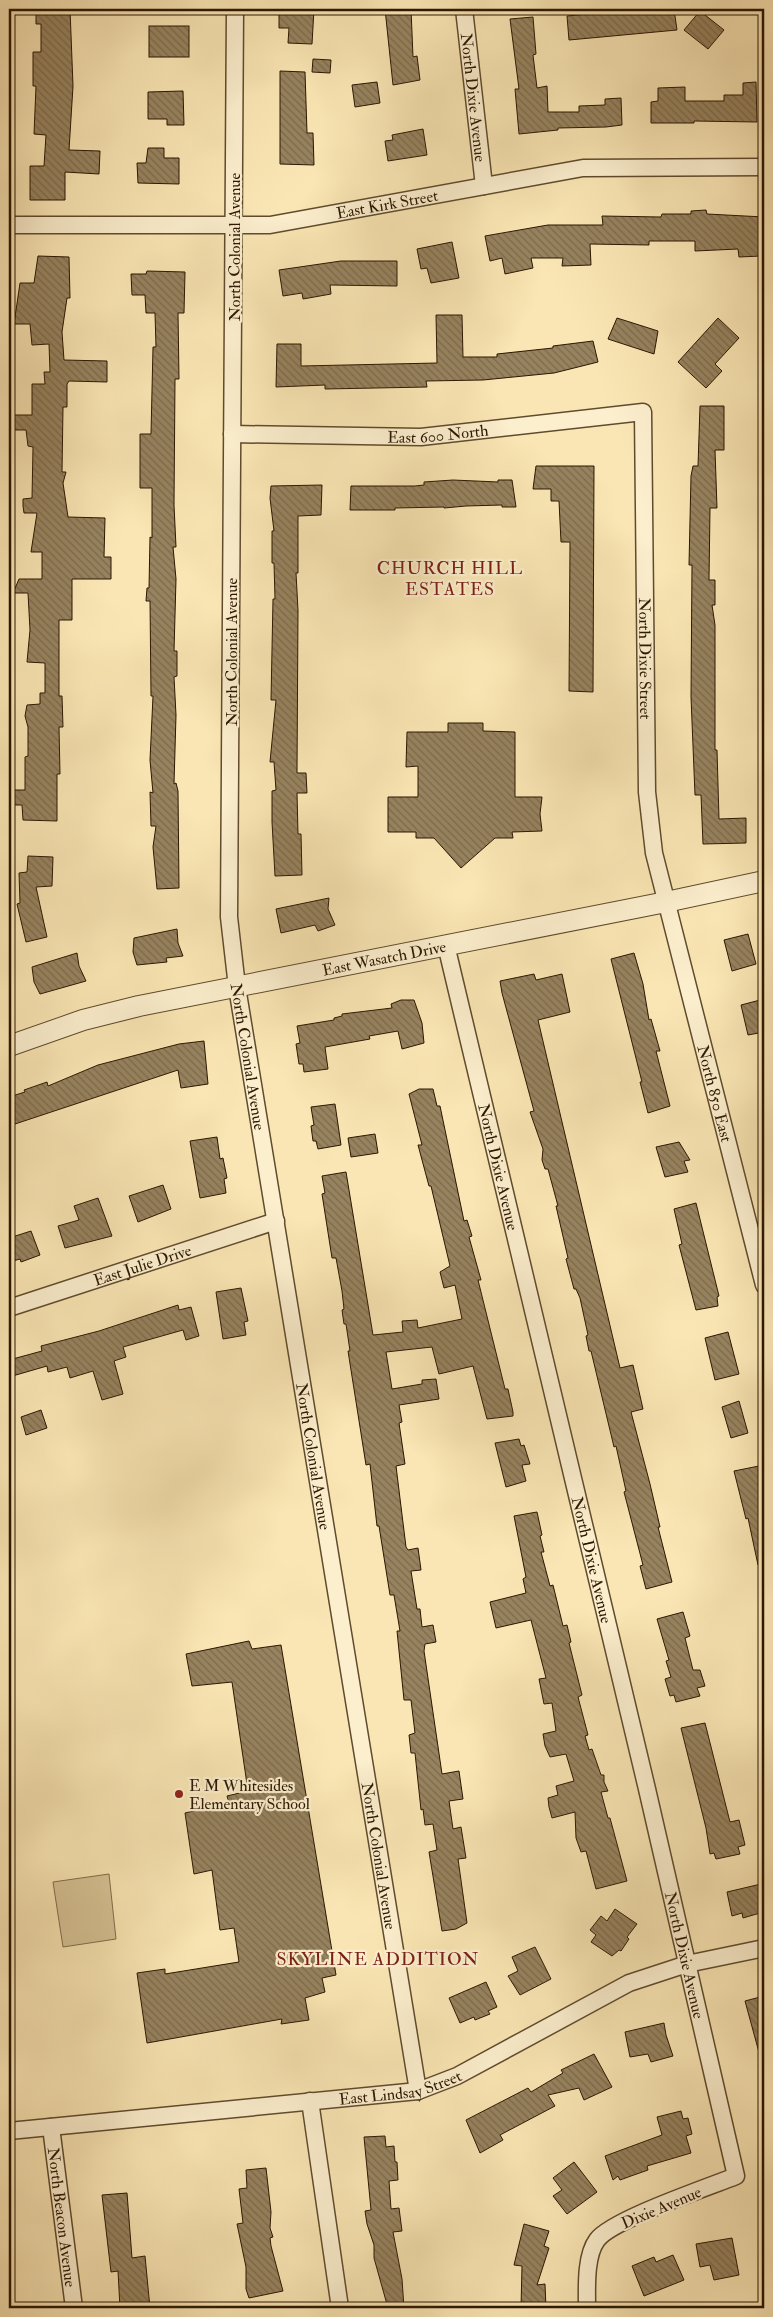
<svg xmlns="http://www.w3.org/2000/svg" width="773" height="2317" font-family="'IM FELL Double Pica',serif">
<defs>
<pattern id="building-back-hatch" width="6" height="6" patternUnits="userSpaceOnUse" patternTransform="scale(1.25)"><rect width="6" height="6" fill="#97835f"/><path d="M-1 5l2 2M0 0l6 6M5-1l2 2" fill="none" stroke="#7b6a4c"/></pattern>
</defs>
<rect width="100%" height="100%" fill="#fae6b4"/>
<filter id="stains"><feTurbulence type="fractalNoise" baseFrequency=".004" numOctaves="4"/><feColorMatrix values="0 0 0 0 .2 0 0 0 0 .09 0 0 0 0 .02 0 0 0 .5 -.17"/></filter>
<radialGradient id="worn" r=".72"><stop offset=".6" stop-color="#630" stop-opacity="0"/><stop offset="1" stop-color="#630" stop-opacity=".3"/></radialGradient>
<polygon fill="#d7c396" stroke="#816d4c" points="109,1874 116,1939 63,1947 53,1882"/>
<g fill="url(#building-back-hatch)" stroke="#2b1702">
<polygon points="36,9 70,9 73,86 69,150 100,151 99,174 65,172 65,200 30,200 30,166 44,166 46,135 34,134 36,86 33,86 33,52 41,52 41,24 36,24"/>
<polygon points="279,9 314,9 312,44 288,43 289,28 279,28"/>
<polygon points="385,9 411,9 413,57 417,56 420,80 393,85"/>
<polygon points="618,9 623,9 624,14 657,9 674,9 677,30 569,40 567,16 587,14 587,11"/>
<polygon points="700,11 724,30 708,49 684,30"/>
<polygon points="533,17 536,54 533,55 537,88 547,86 548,112 579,112 579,106 605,105 605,99 621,98 622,125 606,127 558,128 558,130 519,134 515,89 519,89 510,19"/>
<rect x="149" y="26" width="40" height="31"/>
<polygon points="313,59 331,60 330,73 312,72"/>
<polygon points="280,71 305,72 307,133 313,133 314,165 280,164"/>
<polygon points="377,82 380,103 355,107 352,85"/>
<polygon points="756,82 757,122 694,121 694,123 651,123 651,102 658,101 658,88 685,87 685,101 724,101 724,95 743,95 743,83"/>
<polygon points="183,91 184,125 167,125 167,119 148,119 148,92"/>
<polygon points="423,129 427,155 388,161 385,141 393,140 392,135"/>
<polygon points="148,148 164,148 164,158 179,158 179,184 138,183 137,163 146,163"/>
<polygon points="706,210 707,214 764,217 761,256 739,257 738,249 695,251 695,241 649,241 649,245 590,244 591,265 562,266 563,258 531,258 533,268 505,274 502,258 490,261 485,236 548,225 603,225 602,216 661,217 662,214 691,214 691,211"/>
<polygon points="452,242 459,278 431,283 427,268 421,269 417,249"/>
<polygon points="38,256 69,257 70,298 67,298 62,332 64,360 107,361 107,382 69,381 67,384 67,407 63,407 62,472 66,472 63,483 68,517 105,518 104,557 111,557 111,579 72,579 72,620 59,620 59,696 62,696 63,727 59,727 60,774 57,774 57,821 23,820 22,805 9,805 9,790 25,790 25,757 28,756 28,727 25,716 27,705 40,704 40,693 45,693 45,663 27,662 30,630 28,593 13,593 19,579 42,579 42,552 31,552 37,513 24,513 23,506 23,499 32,498 33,447 28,446 26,430 13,430 13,423 14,415 32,415 32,384 45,384 44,372 50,372 49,344 32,345 30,324 14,324 20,283 34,283"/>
<polygon points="341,261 397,261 397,286 330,285 331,294 303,299 302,293 283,296 279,270"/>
<polygon points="147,271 185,272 184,313 178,313 179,379 175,379 174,505 176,547 173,547 176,579 174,651 177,651 177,676 174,677 176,715 174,784 176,783 178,791 179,888 157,889 153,847 156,826 151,826 150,792 153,793 150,760 153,696 151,696 150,601 146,601 147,588 149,588 150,537 152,538 152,488 140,488 140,434 151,434 153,347 156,347 155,313 146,313 145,295 132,295 131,274 146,274"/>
<polygon points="436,315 462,315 463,357 497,357 497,354 553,348 553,346 593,341 598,362 554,373 483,380 426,381 427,387 325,389 325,385 276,387 277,344 301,344 301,366 437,363"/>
<polygon points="617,318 658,331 654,354 608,339"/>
<polygon points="718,318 739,338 715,364 722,371 706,388 678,362"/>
<polygon points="700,406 724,406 724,450 715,450 717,508 710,508 709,580 715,580 715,605 712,605 715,625 715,750 717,750 719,819 746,818 746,843 703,844 701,795 695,795 691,697 692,565 689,565 691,476 693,466 698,466"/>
<polygon points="536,466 594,466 593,692 569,691 570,542 561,542 559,501 551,501 551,489 533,489"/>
<polygon points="453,480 498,482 498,480 512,480 516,507 502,507 502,505 466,506 444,508 444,507 395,508 395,510 350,510 351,486 415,486 424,485 424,482"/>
<polygon points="322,485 321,515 298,516 298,573 296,573 298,610 297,773 306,773 307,793 297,793 298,834 301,834 302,875 275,876 272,822 272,791 276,790 274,762 270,762 276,700 271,700 273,599 275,599 274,563 272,563 272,531 274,531 270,498 271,486"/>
<polygon points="448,723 483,723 483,731 515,732 515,797 542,797 540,814 542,831 512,832 513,838 495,838 461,868 434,838 416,838 416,832 388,832 388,797 418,797 418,766 406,767 407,732 448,732"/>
<polygon points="28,856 53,857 52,886 36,887 47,937 26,942 17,904 20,903 19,873 27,872"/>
<polygon points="329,898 328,909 335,925 318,931 315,925 281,933 276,909"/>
<polygon points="177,929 178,943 183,956 166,958 167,962 137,965 133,952 134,938"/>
<polygon points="748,934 756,964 732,971 724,940"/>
<polygon points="77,953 79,966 86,981 40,994 34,982 32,967"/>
<polygon points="634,953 643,984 649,1020 651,1019 660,1051 656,1051 670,1106 648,1113 640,1082 642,1082 611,959"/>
<polygon points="534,974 536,980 562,974 570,1012 538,1020 620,1368 633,1365 643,1409 631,1412 650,1484 660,1527 658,1527 672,1582 646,1589 640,1566 643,1565 624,1492 626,1491 616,1446 614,1447 591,1351 589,1351 586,1336 588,1335 580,1298 576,1289 574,1289 566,1259 568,1258 556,1206 558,1206 548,1169 545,1169 542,1160 543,1149 530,1112 534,1111 502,993 500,981"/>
<polygon points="764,999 764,1032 748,1035 741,1005"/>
<polygon points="401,1000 414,1000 422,1023 424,1043 402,1049 398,1031 369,1036 370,1039 325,1047 328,1069 304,1072 303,1064 299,1064 296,1044 300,1043 297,1026 334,1020 334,1018 342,1016 342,1014 392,1008 391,1004"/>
<polygon points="204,1041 208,1084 181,1088 178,1070 15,1124 9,1111 9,1097 25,1092 24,1090 47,1082 48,1086 98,1065 179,1044"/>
<polygon points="419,1089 433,1089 437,1106 440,1106 464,1221 467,1220 472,1236 469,1237 481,1280 478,1280 505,1389 508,1389 513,1412 513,1416 487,1419 473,1366 439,1374 432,1347 386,1352 392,1389 422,1384 422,1380 436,1379 439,1399 399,1405 402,1422 399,1423 405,1464 396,1466 406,1547 408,1550 418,1548 421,1570 411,1571 417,1609 420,1609 422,1627 433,1625 436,1642 425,1644 424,1651 442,1774 459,1771 463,1799 449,1801 453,1829 461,1827 466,1858 458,1859 467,1923 456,1929 442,1931 429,1852 437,1850 433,1824 425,1825 423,1809 421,1810 415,1753 411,1753 409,1735 415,1733 411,1700 404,1700 397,1631 400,1631 394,1595 390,1595 379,1526 377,1526 370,1464 366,1465 348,1351 350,1351 346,1324 344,1324 342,1310 344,1309 342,1291 336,1258 332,1258 322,1194 325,1193 322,1176 346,1172 373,1335 403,1332 402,1321 417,1320 418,1328 462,1319 455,1285 444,1288 440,1272 450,1266 431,1186 429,1186 418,1145 422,1145 409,1094"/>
<polygon points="335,1104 341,1145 318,1149 316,1141 313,1141 311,1126 314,1125 311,1107"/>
<polygon points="375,1134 378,1153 351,1157 348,1138"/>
<polygon points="217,1137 220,1159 223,1158 227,1178 224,1179 226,1193 200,1198 190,1141"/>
<polygon points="679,1142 690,1160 684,1161 688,1172 665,1177 656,1147"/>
<polygon points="163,1185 171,1209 138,1222 129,1196"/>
<polygon points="98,1198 112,1236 65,1248 58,1226 79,1220 74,1206"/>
<polygon points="696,1203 719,1296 717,1297 718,1306 696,1310 679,1245 682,1244 674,1209"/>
<polygon points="31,1231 40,1255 21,1262 20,1259 9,1262 9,1238"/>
<polygon points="241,1288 248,1321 244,1322 246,1335 223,1339 216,1292"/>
<polygon points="178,1305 179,1310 191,1307 199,1336 186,1340 183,1330 123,1347 126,1357 114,1361 123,1394 102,1400 93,1371 70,1378 67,1367 48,1372 47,1366 9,1377 9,1360 42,1351 41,1346 99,1331"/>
<polygon points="728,1332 739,1374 715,1380 705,1338"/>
<polygon points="739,1401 748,1433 731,1438 722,1407"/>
<polygon points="41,1410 47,1428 26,1435 21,1417"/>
<polygon points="519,1439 521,1446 524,1445 530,1464 522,1465 526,1481 506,1487 495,1443"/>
<polygon points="759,1466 764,1493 764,1564 758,1565 748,1518 746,1519 734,1471"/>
<polygon points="537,1512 542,1535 540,1536 544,1552 541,1552 550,1586 553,1585 563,1626 567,1625 571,1642 569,1643 582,1695 578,1697 588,1735 585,1736 589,1750 592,1749 601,1775 604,1775 604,1782 608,1791 601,1792 608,1818 610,1818 627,1881 596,1889 586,1851 581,1852 576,1838 575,1812 552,1818 549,1807 548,1798 558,1795 556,1786 574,1781 566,1754 550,1757 545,1746 543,1734 556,1731 552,1703 544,1704 539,1679 546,1678 531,1620 496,1628 490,1602 526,1593 523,1579 526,1577 514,1516"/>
<polygon points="683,1612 690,1636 685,1638 693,1670 700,1670 705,1686 697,1688 700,1696 676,1702 674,1695 670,1696 665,1679 671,1677 666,1661 669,1660 657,1619"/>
<polygon points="249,1641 252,1649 281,1645 336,1975 322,1978 325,1992 305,1998 309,2020 281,2024 282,2019 147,2043 137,1973 165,1969 165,1974 239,1962 234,1928 220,1930 212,1870 194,1874 185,1813 229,1803 227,1796 248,1791 232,1682 192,1686 186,1654"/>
<polygon points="705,1723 730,1822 739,1820 745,1845 738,1847 740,1854 716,1859 714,1853 710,1854 706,1828 681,1728"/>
<polygon points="761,1884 764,1907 758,1908 760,1913 743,1918 742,1913 732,1916 727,1892"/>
<polygon points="615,1909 637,1924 627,1937 629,1939 621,1951 619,1950 612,1956 591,1942 596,1935 590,1930 601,1916 607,1921"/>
<polygon points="535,1947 551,1979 520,1995 508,1976 518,1971 512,1957"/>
<polygon points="486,1982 497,2007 488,2011 490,2014 475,2020 474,2017 460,2023 449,1998"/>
<polygon points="764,1996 764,2056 760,2056 745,2001"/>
<polygon points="664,2023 666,2035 673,2056 651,2062 648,2054 630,2057 625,2032"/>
<polygon points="594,2054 612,2087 584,2100 579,2088 548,2095 555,2106 500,2135 503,2140 480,2153 466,2120 528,2088 531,2092 563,2073 561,2070"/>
<polygon points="681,2111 683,2119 688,2118 692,2134 686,2136 691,2153 647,2166 648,2170 631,2176 620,2180 618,2176 613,2180 605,2156 662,2135 657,2117"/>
<polygon points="385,2136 386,2147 394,2146 395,2162 397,2162 398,2180 389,2181 391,2209 399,2208 402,2231 393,2232 402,2279 404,2308 388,2308 374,2258 374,2245 367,2224 365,2211 371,2210 364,2137"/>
<polygon points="574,2162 597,2192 567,2214 553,2196 562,2190 553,2178"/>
<polygon points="266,2168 271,2212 270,2228 273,2237 270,2238 271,2246 283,2291 249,2298 246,2289 246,2267 237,2224 243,2223 239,2189 247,2188 246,2170"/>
<polygon points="127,2193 132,2258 145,2256 150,2308 120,2308 118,2271 111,2272 102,2195"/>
<polygon points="524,2224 549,2231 544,2246 549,2248 537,2285 545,2284 546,2308 521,2308 522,2266 514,2265"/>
<polygon points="732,2238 739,2275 714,2280 710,2265 700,2267 696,2244"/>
<polygon points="673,2255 684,2280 644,2296 632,2266 654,2257 656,2262"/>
</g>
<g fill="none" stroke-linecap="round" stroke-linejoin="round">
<defs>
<g id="minor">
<path id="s1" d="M235,9L229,917L237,987L418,2091"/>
<path id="s2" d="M464,9L484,186"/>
<path id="s3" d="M9,225H270L583,168L764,167"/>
<path id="s4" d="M232,434L421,437L643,412L647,792L654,853L764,1285"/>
<path id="s5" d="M446,945L647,1789L736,2176C709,2187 611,2220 597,2240C585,2256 587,2289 587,2308"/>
<path id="s6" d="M9,1308L276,1221"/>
<polyline points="310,2101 340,2308"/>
<path id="s7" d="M51,2127L74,2308"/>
<path id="s8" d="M9,2131L418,2091L457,2076L629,1983L687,1964L764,1948"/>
</g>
<g id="tertiary">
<path id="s9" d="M9,1046L83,1020L139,1006L666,902L764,881"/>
</g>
</defs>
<use href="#minor" stroke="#5f4b2e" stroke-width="19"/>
<use href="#tertiary" stroke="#5f4b2e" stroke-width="22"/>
<use href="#minor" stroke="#fcefce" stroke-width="16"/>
<use href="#tertiary" stroke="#fcefce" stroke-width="20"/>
</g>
<circle fill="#8f2418" stroke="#fcefce" stroke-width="2" cx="179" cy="1794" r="5"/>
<g text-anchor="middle" stroke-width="4.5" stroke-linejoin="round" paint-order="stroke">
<g font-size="16" fill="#2b1702" stroke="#fcefce">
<text dy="6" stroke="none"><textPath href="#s2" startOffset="89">North Dixie Avenue</textPath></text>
<text dy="6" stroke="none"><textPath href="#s3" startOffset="380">East Kirk Street</textPath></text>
<text transform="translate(234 247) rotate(-90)" y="6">North Colonial Avenue</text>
<text dy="6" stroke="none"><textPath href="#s4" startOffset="206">East 600 North</textPath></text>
<text transform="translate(231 652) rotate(-90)" y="6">North Colonial Avenue</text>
<text dy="6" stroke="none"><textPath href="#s4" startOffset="659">North Dixie Street</textPath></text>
<text dy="6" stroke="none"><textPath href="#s9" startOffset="386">East Wasatch Drive</textPath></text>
<text dy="6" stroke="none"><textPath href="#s1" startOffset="1049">North Colonial Avenue</textPath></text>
<text dy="6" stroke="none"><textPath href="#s4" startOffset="1102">North 850 East</textPath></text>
<text dy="6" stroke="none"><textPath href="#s5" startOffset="228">North Dixie Avenue</textPath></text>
<text dy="6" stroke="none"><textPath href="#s6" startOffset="140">East Julie Drive</textPath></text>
<text dy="6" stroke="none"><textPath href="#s1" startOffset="1454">North Colonial Avenue</textPath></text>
<text dy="6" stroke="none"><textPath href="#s5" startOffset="632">North Dixie Avenue</textPath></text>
<text dy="6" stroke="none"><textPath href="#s1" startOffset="1859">North Colonial Avenue</textPath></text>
<text dy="6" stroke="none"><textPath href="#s5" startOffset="1038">North Dixie Avenue</textPath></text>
<text dy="6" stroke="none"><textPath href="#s8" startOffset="394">East Lindsay Street</textPath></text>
<text transform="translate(661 2207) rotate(-23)" y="6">Dixie Avenue</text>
<text dy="6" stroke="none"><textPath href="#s7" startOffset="91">North Beacon Avenue</textPath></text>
</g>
<g font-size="16" fill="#2b1702" stroke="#fcefce" text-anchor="start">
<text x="189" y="1791">E M Whitesides<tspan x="189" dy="18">Elementary School</tspan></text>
</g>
<g font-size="18" letter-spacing="1" fill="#7a1f14" stroke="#fcefce">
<text x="450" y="574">CHURCH HILL<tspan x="450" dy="21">ESTATES</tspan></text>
<text x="378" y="1965">SKYLINE ADDITION</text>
</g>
</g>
<rect width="773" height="2317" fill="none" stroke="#fae6b4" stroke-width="30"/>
<rect x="10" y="10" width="753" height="2297" fill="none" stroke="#2b1702" stroke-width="2.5"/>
<rect x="15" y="15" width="743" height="2287" fill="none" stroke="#2b1702"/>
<rect width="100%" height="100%" filter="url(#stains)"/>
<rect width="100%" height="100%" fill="url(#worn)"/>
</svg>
